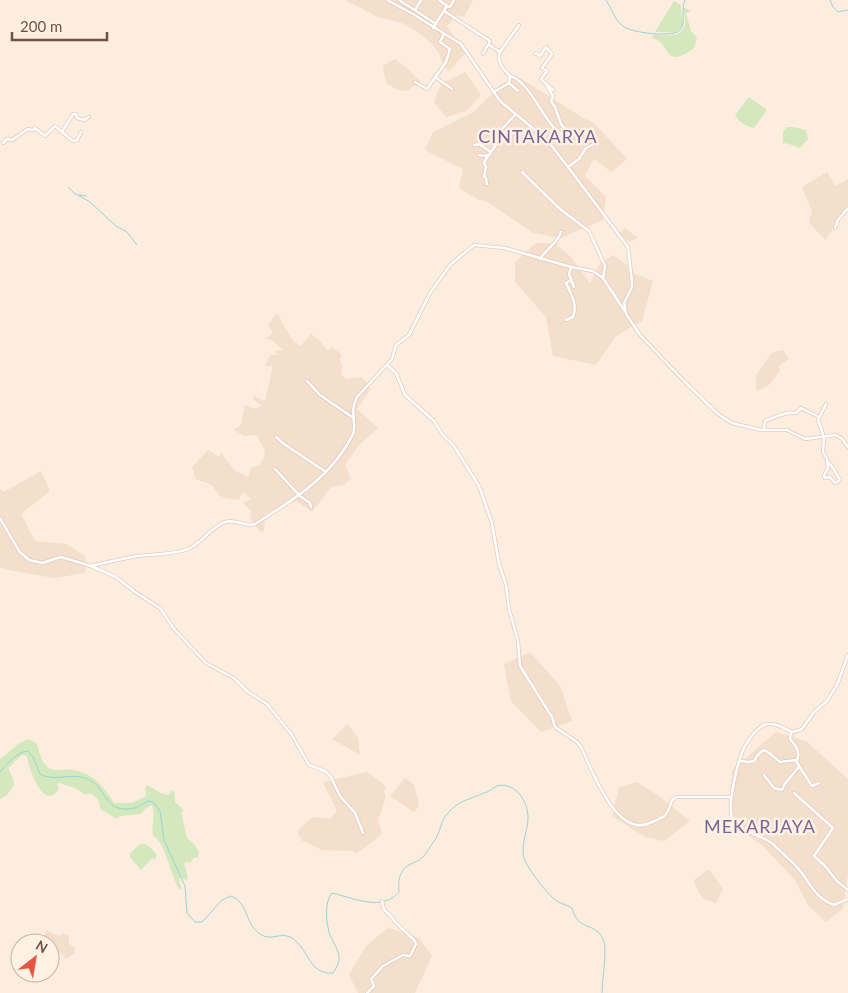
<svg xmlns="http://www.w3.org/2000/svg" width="848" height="993" font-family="Lato,sans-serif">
<rect width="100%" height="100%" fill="#fcedde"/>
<g fill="#f4decc">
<polygon points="345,0 473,0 464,17 457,15 447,26 465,54 448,72 443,65 439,53 430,42 418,32 402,23 378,17"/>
<polygon points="395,59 410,71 421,82 407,91 398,90 386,83 383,66"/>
<polygon points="465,72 481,95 466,111 446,117 434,102 441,84"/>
<polygon points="517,76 580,116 595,124 627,159 611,172 594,159 585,176 606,197 603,220 561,238 533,233 488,202 477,199 459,188 463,169 425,150 433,132 474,112 502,84"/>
<polygon points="827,172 836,186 848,179 848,211 846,210 825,240 809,222 812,212 802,187"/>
<polygon points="625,228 638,238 630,242 619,233"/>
<polygon points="536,243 554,243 570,256 590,283 600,264 613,255 625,263 631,272 653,281 642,321 616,336 596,365 553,356 546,317 515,282 515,262"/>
<polygon points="277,313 293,341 301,346 311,334 320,341 328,351 331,347 342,354 340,359 342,367 341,374 346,379 362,377 371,389 357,409 378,428 359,445 345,465 351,478 344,485 331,487 312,512 296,501 265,514 264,531 260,532 250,517 251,511 243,503 251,499 244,492 241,494 239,500 225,498 219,495 212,485 196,479 192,467 208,450 219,457 221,453 235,471 248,477 251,468 259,465 263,460 265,450 256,435 244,436 234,430 241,425 245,405 255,409 262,406 253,399 254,396 265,401 273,366 265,366 270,355 278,355 274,351 283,350 273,341 264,338 268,337 273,332 268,325"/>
<polygon points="783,350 789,359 778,366 780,370 769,385 756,392 756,376 771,353"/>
<polygon points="41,471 50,491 21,514 35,541 66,544 85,556 85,573 54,578 8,570 0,567 0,489 4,492"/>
<polygon points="530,652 560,686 572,721 541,732 511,701 504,664"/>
<polygon points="348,724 358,738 360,755 332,739"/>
<polygon points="776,732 806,741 848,779 848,874 843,908 826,922 808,905 795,880 765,848 731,822 732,770"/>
<polygon points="367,772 382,783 386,788 384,792 386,797 378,821 382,833 380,836 356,854 353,851 322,850 301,840 301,837 298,835 299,829 312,817 330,819 337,811 323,782"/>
<polygon points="405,778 411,782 415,787 419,806 414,812 390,796"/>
<polygon points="637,782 659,796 690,821 664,841 645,837 612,816 619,787"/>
<polygon points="709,869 723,889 716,903 704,899 697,890 694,880"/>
<polygon points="388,928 419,938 432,956 415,993 358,993 349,975 366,946"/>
<polygon points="46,930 59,936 63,933 69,936 69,944 75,948 75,953 66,959 59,952 50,949 50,943 44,938"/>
</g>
<g fill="#d3e9bd">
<path d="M674,1L681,5C680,11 683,17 683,22C681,37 665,31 655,32Z"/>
<path d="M683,7L691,11L686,13L691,31L697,38L694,48C663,71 672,43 652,38L653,35C665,35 682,39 685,24C686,19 684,12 683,7Z"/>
<path d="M749,97L767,110L754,128C745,126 740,123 735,115Z"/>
<polygon points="787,127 794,127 806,130 808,139 800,148 789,144 783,143 783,132"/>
<path d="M29,739L37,744C47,785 58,762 84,773C97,778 107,792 114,803H132L146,796L145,788L147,785L163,794L169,795L172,790L174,791L175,802L184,810L181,812L187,838L195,845L199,853L198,857L194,858L190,863L188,862L184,863L188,877L187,880L180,878L179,881L182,889L180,890C171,878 165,840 153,836C151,826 156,816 152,805L145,809L141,814L120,816L117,819L100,809C100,801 97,797 90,793L86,795L75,788L59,783L57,784L59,789C44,813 28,767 27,756L22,755L8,768L13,779L14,785L7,795L0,799V759L21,742Z"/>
<polygon points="140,844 146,844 157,854 155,860 152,858 141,870 130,857 130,853"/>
</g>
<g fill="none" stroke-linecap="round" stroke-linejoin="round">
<g stroke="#99d3d7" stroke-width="1">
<path d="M606,0C612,9 614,19 623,26C631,33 674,38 680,30C687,21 680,10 685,0"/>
<polyline points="830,0 833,7 838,12 848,10"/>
<polyline points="68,187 74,193 90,202 116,226 127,232 137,245"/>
<polyline points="79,195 86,196"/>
<path d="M0,772C7,764 17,752 28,751L33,757L40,774C54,782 70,773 85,778C109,786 102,815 135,808C139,807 143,803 148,801L153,802L160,811L164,840L185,886L187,913L195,922H202L222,900L231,896C248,901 245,925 260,934C271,942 281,931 292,938C309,949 309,975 333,973C336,968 339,964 339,958C339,951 333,942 330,935C326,924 324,902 332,893C354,898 382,912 399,892C398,880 399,870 411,864C414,862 419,861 422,858C426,854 431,845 435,840C441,831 440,821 448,813C458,801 470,799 484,793C489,792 493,788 497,786C512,782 524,796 527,809C532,827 518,843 525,861C530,871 548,896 558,902C563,904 567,905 572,908C579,934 597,920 604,942C607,952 602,981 602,993"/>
</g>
<defs>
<g id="minor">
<polyline points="387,0 413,14 461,44 500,101 548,141 568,167 628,247 632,282 632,287 624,303 626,314 641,336 684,381 718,414 732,423 761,430 787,430 805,439 836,435 842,439 848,447"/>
<polyline points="399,0 436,24"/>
<polyline points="447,6 450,7 454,0"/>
<polyline points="415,10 421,0"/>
<polyline points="444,11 490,41 483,54"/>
<polyline points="433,28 447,6 439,0"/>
<path d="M489,45L500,52C496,60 503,70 510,76L509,83"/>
<polyline points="500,52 519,25"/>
<polyline points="535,54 536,53 540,56 546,47 552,54 542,68 547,71 541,79 553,90"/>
<path d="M510,76C528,80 543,118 556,130C561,134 565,134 568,140L571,136L570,135"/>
<polyline points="435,77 452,89"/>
<polyline points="415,82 427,89 446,62 450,49 440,42 444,34"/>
<polyline points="547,86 553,96 551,101 555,107 561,124 570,135 573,132"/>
<polyline points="494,92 509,83 518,91"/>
<polyline points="62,132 73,114 76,114 77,118 84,120 89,117"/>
<polyline points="3,143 7,139 12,140 28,129 33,130 35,128 45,136 55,126 73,141 77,140 81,132"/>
<polyline points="474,145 479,144 491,152 503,135 501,130 515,115"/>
<polyline points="479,155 485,156 488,155"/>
<polyline points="568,167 579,159 586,148 594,144"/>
<polyline points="522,172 560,209 589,231 605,266 603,278"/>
<polyline points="487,184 486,178 484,177 486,167 484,162 491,152"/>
<polyline points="835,228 838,220 848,208"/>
<path d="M540,259C546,249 558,243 561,232"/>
<polyline points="571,267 569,274 574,287"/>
<path d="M566,320L573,317C578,304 571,295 566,283L571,280"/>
<path d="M387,365L396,373L405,395L434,421L442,434L454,446L479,486L492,523L499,564L506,585L509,609L518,641L520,666L552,717L555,727L577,742L581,747C592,770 616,838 650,823C667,816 667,816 672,800L676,797H730"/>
<polyline points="307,381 320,395 352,417"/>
<polyline points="826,404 818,420 824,437 823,452 827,459 828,468 824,475 825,478 830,477 835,483 840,480 831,465 827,461"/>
<path d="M764,430L765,421C774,417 787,411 796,413L801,408L819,417"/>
<polyline points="276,437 284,444 326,472"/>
<polyline points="275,469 300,496 310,503 311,507"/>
<polyline points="0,518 19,551 29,560 42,563 61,557 91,566 116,577 135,592 160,608 174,629 206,663 234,678 248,692 267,704 292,735 309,765 325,771 331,777 340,796 355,813 363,833"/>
<path d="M91,566C107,562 122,559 137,556C153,554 172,555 188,549C202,544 210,527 225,522C236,518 245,528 255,524C293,500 332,477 353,434C357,426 349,411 357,397L392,359L396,345L409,335L430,293L450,265L474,245L505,248L571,267L593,271L603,278L624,310"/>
<path d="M848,655L837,685L826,702L814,712L802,729L793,732C785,729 774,721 764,725C756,729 748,740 744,748C738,760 726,807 733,819C742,834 762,834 774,845C783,854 794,863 802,873C812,887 816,898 834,905L848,899"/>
<path d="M740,761L749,762L754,761L757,756L763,750L768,752L780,762L797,760C801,752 795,745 790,739L791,732"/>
<polyline points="799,766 812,786 819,783"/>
<path d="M764,775L774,788L782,790C785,780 794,775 799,766L796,761"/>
<polyline points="794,793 833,828 814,856 825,866 837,881 848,890"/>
<polyline points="367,993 374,986 371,979 383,966 403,955 410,956 416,944 414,940 395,922 391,916 384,910 382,901"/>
</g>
</defs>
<use href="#minor" stroke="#e2cabd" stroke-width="4"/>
<use href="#minor" stroke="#fff" stroke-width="2.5"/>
</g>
<g text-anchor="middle" stroke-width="5" stroke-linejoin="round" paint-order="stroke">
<g font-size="18" letter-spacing="1" fill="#7f6295" stroke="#fff2e4">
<text x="538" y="143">CINTAKARYA</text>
<text x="760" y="833">MEKARJAYA</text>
</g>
</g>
<g transform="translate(35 958) rotate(31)"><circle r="24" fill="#fff2e4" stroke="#c6b2a5"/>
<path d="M0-4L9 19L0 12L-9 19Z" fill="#e85641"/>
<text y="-8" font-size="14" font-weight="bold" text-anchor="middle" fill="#715146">N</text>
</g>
<path d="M12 32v8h95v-8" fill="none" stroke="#715146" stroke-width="2.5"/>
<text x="20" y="32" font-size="15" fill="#715146" stroke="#fff2e4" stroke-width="4" paint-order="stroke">200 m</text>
</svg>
